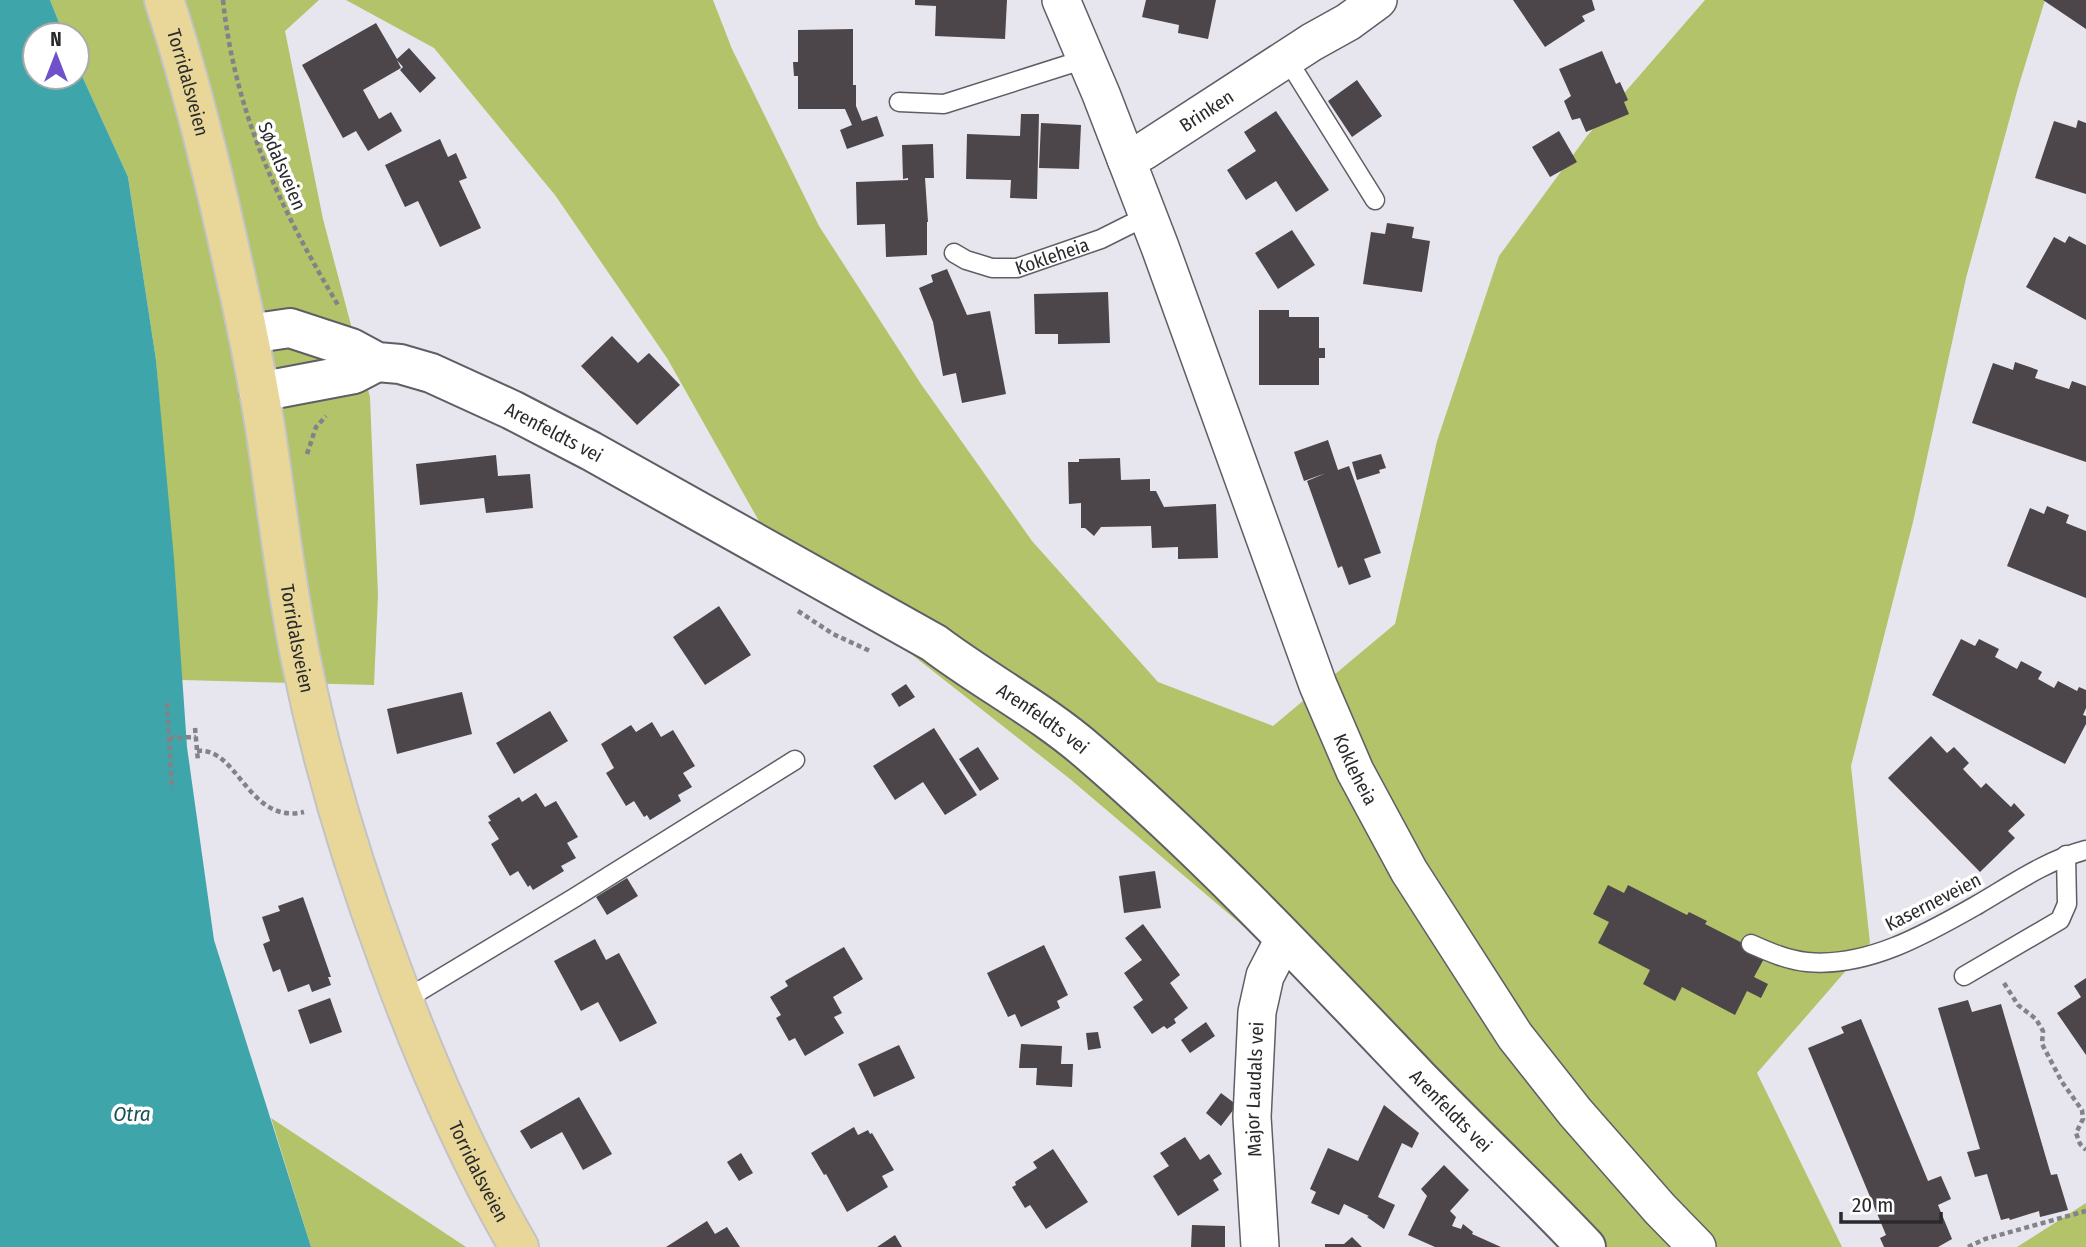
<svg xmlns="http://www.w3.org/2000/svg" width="2086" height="1247" font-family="'Fira Sans Condensed',sans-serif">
<rect width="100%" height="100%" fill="#e7e6ef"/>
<path fill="#b2c369" d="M50,0H319L285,31L323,219L370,397L378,595L374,685L182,680L156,360L128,177L77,65V35H64Z
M346,0H713L732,49L819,226L921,384L1032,541L1158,682L1273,726L1395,624L1437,441L1499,256L1587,136L1705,0H2045L2018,88L1966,278L1913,522L1851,766L1870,943L1757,1073L1842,1247H1581L1362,1027L1070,779L915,657L764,530L667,358L555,195L434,48Z
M271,1118L466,1247H311Z
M2086,1203V1247H2017Z"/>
<path fill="#3ea5ab" d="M0,0H50L64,35H35V77H77V65L128,177L156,360L174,559L187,747L214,940L311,1247H0Z"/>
<path fill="#4c4549" d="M915,0H1007L1005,39L935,36L936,6L915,5Z
M1146,0H1216L1208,39L1178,33L1179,25L1142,17Z
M1513,0H1592L1595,10L1582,16L1585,21L1545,47Z
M2043,0H2086V29Z
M376,23L397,59L409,48L436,78L420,93L400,70L403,67L397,60L401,68L363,90L379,119L391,112L402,131L368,151L356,131L343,138L302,65Z
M853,29V85H856V106L862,121L877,116L884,136L847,149L840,130L852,125L845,109H798V76H794L793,62H798V30Z
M1602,51L1616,84L1620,82L1628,100L1624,102L1629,114L1586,132L1580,118L1572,120L1564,101L1571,96L1559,69Z
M1357,80L1382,116L1352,137L1328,101Z
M1276,111L1329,190L1296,212L1276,181L1246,200L1227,170L1256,151L1244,132Z
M1021,114H1039L1037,199L1010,198L1011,180L966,179L967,134L1020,136Z
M2078,120L2086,123V194L2035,178L2054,121L2076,128Z
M1041,123L1081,125L1079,169L1039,168Z
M1559,131L1577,162L1550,177L1532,147Z
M440,139L448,157L456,153L467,178L459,181L481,228L440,247L418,201L405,207L385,165Z
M933,144L934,178H925L928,222H927V255L886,257L885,224L857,225L856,182L908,180V178L903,179L902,145Z
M1387,223L1414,227L1412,238L1430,241L1422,292L1363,284L1371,232L1385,234Z
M1292,230L1315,265L1278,289L1255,253Z
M2069,236L2086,245V320L2026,287L2054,237L2065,243Z
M947,269L967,315L990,311L1006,394L962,403L956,373L943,376L933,322L919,288L933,282L931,275Z
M1108,292L1110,343L1058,344V334H1035L1034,294Z
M1259,310H1289V317H1319V348H1325V358H1319V385H1259Z
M612,336L638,363L649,353L680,385L637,425L581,366Z
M2015,362L2038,370L2035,378L2069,389L2072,381L2086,386V462L1972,423L1993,363L2013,370Z
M1328,440L1338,470L1349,466L1381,553L1364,559L1371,577L1349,585L1342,566L1338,568L1307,481L1326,473L1304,481L1294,452Z
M1381,454L1386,468L1379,470L1380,473L1357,480L1352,462Z
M496,455L498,476L530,474L533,508L486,513L484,498L420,505L416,464Z
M1120,458L1121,480L1150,479V491H1156L1164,507L1216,504L1218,558L1178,559V547L1152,548L1151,526L1101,527L1094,536L1085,528H1081V503L1069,504L1068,462H1079V459Z
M2047,506L2069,515L2066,523L2086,531V598L2007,566L2030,508L2044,514Z
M719,606L751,655L705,685L673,637Z
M1961,639L1975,646L1979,639L1999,649L1995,657L2017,669L2021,661L2042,672L2038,679L2054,688L2058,681L2077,691L2079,687L2086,690V708L2083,715L2086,716V724L2065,764L1932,695Z
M906,684L915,697L899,707L891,694Z
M462,692L472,734L397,754L387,709Z
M550,711L568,741L514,774L496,743Z
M652,722L661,737L673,730L695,766L683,773L692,787L678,795L681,801L650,820L647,815L644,817L634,801L626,806L606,773L614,768L601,744L631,725L636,732Z
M934,728L977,795L945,815L923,782L895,800L873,766Z
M1931,736L1947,753L1954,747L1969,763L1963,769L1981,788L1986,783L2011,807L2014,803L2025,815L2008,831L2015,838L1980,872L1888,778Z
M978,747L999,779L980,791L959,759Z
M536,793L545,807L556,801L578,837L567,843L576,858L561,866L564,871L533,890L530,885L528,887L518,871L510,876L491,844L499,839L488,822L491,821L488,816L519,797L522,802Z
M1155,871L1161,908L1124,913L1119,876Z
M627,878L638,896L607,915L596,897Z
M1608,885L1624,893L1628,885L1687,915L1689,912L1707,921L1705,924L1766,955L1754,977L1768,984L1761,998L1747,991L1735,1015L1682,987L1675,1001L1643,984L1650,970L1598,943L1609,922L1593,914Z
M303,897L331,977H328L331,985L312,992L309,984L288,992L280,969L273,972L263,944L270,941L262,917L280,911L278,906Z
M1143,924L1180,975L1170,983L1188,1008L1174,1019L1176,1023L1167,1029L1164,1026L1152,1034L1133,1007L1143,1000L1124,973L1142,960L1125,938Z
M595,939L606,960L619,953L657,1023L620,1042L598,1002L581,1011L554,961Z
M1044,945L1068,995L1057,1001L1060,1008L1021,1027L1015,1014L1008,1017L987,973Z
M844,947L863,979L833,997L842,1013L834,1017L844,1033L805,1056L795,1038L789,1041L776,1018L781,1015L770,997L788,986L785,981Z
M2086,978V1055L2057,1013L2081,997L2074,986Z
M330,998L342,1032L310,1044L298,1010Z
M1968,1000L1972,1012L2001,1004L2051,1175L2057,1174L2068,1210L2040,1217L2039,1211L2010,1220L2009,1218L2001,1220L1987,1174L1975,1177L1967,1152L1980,1149L1938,1008Z
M1861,1019L1928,1181L1941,1176L1951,1199L1938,1205L1952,1239L1938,1247H1884L1880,1238L1886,1235L1808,1048L1844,1033L1841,1027Z
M1206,1022L1215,1036L1190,1053L1181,1040Z
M1098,1032L1101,1048L1088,1050L1086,1033Z
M1021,1044L1062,1046L1061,1064H1073L1072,1087L1036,1085L1037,1068H1019Z
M899,1045L915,1078L874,1097L858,1064Z
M1221,1093L1237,1105L1221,1126L1206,1113Z
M579,1097L612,1154L583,1170L562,1132L531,1149L520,1131Z
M1384,1105L1419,1133L1412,1148L1402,1143L1378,1197L1395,1205L1384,1229L1367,1217L1369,1216L1344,1204L1339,1215L1311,1203L1316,1192L1310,1189L1328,1148L1358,1161Z
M854,1127L858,1135L868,1130L870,1134L872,1133L894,1170L882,1176L888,1187L847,1212L826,1174L824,1175L811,1153Z
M1185,1137L1200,1160L1209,1154L1222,1174L1213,1180L1219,1190L1178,1216L1153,1176L1169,1166L1160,1153Z
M1053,1149L1088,1202L1046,1229L1030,1205L1025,1208L1012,1187L1016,1185L1015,1182L1037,1168L1033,1162Z
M741,1153L753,1173L739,1181L727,1162Z
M1444,1165L1469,1190L1450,1211L1456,1217L1452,1226L1461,1229L1463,1224L1473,1232L1472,1234L1501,1247H1435L1408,1235L1427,1196L1421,1189Z
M707,1221L715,1234L727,1227L740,1247H666Z
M1192,1225L1225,1226V1247H1191Z
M895,1235L902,1247H877Z
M1352,1237L1362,1247H1325V1244H1344Z"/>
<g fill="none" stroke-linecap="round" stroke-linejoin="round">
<g stroke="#5f5e65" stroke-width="21">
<g id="lane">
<path d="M1287,59L1375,200"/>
<path d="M899,102L944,104L1076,62L1084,57"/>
<path id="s1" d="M954,253L966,260L992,268H1017L1101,239L1147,216"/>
<path d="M1751,944C1769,952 1787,960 1807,962C1867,968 1926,934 1977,905C2013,884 2045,861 2086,850"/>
<path d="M1964,976L2060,920L2067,904L2066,855"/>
<path d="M403,1001L574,898L795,760"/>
</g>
</g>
<g stroke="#5f5e65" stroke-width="40">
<g id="street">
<path id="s2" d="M1061,0L1101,94L1160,247L1318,685L1355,771L1409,871L1515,1036L1575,1112L1660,1209L1697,1247"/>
<path id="s3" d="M1126,159L1144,151L1312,42L1348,22L1378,0"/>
<path id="s4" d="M1260,1247L1252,1117L1257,1012L1265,976L1284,939"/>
</g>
</g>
<g stroke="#5f5e65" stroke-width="42">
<g id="secondary">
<path id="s5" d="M249,334L290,328L351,348L377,362L400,364L431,373L512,410L591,451L934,643C984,681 1042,711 1090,753C1206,853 1312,966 1418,1077C1473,1134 1531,1189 1586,1247"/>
<path d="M259,392L354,374L377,362"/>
</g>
</g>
<g stroke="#c3c3c4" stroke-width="42">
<g id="primary">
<path id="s6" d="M164,0C186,66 203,134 219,202C236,277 253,351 265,427C277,505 285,583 301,660C322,763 352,863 389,962C425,1060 466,1156 519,1247"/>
</g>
</g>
<path stroke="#828288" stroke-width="4.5" stroke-dasharray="5 3.5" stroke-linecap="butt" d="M223,0C235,114 280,208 338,305
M307,454L316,427L326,416
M798,611L833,634L870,651
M167,703L172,789
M195,728L198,761
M169,738L196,737
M197,751C238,746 248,825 304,812
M2004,983L2018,1005L2036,1019L2043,1031L2042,1044L2062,1082L2082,1110L2083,1119L2076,1133L2080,1144L2086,1150
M1968,1247L1985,1239L2086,1211"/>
<use href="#lane" stroke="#fff" stroke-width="18"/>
<use href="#street" stroke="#fff" stroke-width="37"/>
<use href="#secondary" stroke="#fff" stroke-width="38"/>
<use href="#primary" stroke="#e9d79a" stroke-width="38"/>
</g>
<g text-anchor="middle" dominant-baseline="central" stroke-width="7" stroke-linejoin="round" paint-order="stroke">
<g font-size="19" fill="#2a2a2d" stroke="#fff">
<text stroke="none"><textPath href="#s6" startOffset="86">Torridalsveien</textPath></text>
<text stroke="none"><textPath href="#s3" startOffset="94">Brinken</textPath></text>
<text transform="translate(282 166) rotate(67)">Sødalsveien</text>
<text stroke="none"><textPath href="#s1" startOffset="103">Kokleheia</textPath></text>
<text stroke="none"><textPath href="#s5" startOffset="327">Arenfeldts vei</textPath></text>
<text stroke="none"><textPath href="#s6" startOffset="653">Torridalsveien</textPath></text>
<text stroke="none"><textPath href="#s5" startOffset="894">Arenfeldts vei</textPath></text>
<text stroke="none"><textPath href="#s2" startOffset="824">Kokleheia</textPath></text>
<text transform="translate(1933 902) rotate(-27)">Kaserneveien</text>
<text stroke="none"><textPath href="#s4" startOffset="158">Major Laudals vei</textPath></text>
<text stroke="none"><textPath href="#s5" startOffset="1461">Arenfeldts vei</textPath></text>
<text stroke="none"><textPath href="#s6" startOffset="1218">Torridalsveien</textPath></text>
</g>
<g font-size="21" font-style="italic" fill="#175255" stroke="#fff">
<text x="132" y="1114">Otra</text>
</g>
</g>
<g transform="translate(56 56)"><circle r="33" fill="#ffffff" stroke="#aaaaab" stroke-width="2"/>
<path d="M0-5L12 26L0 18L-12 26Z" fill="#7051cb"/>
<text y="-10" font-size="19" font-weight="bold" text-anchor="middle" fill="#2a2a2d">N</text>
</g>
<path d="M1841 1212v10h100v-10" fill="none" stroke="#2a2a2d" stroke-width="3.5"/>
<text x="1852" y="1212" font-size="21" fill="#2a2a2d" stroke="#ffffff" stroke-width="5" paint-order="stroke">20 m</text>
</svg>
